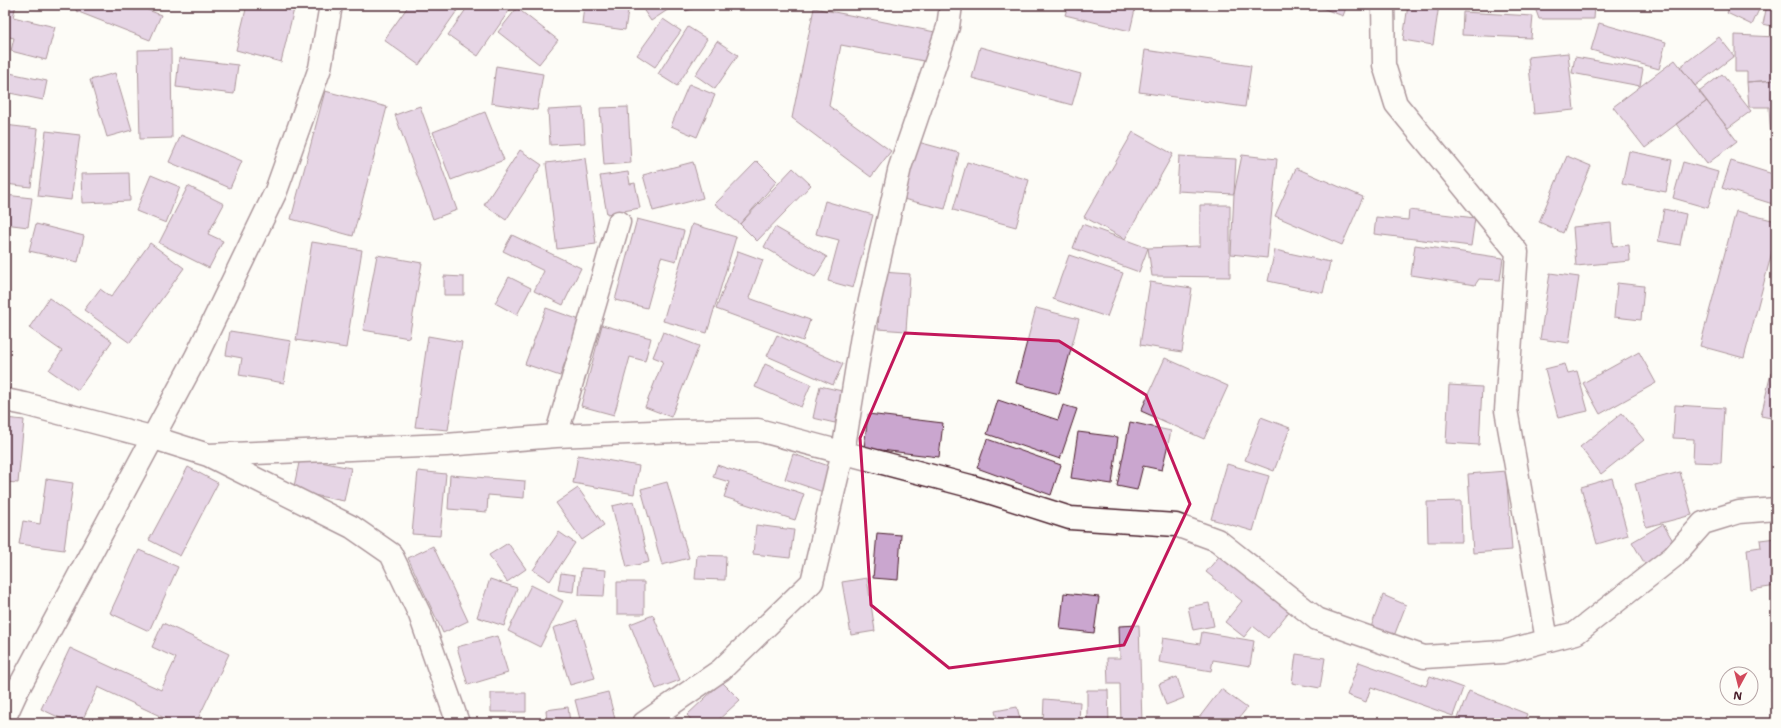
<svg xmlns="http://www.w3.org/2000/svg" width="1781" height="728" font-family="'Shantell Sans',sans-serif">
<rect width="100%" height="100%" fill="#fdfcf7"/>
<filter id="ink" filterUnits="userSpaceOnUse"><feTurbulence type="fractalNoise" baseFrequency=".025" numOctaves="2"/><feDisplacementMap in="SourceGraphic" scale="8" xChannelSelector="R" yChannelSelector="G"/><feConvolveMatrix kernelMatrix="1 2 1 2 8 2 1 2 1" color-interpolation-filters="sRGB"/></filter>
<g filter="url(#ink)">
<path fill="#caa6cf" stroke="#4a1f2b" d="M5,5H16L13,17L55,27L46,60L11,51L14,38L5,36Z
M78,5H135L161,15L150,40L76,11Z
M247,5H295L281,62L236,50Z
M409,5H461L419,65L384,40Z
M469,5H513L478,56L448,35Z
M584,5H629L625,30L582,24Z
M640,5H675L651,21Z
M684,5H704L686,11Z
M1068,5H1136L1130,31L1065,15Z
M1314,5H1347L1343,16Z
M1408,5H1439L1433,45L1403,40Z
M1534,5H1595L1594,19H1539Z
M1731,5H1761L1752,25L1727,13Z
M1767,5H1776V27L1763,24Z
M517,8L558,40L539,64L498,32Z
M814,8L935,32L929,62L841,45L829,106L891,151L871,177L792,118Z
M1463,12L1533,16L1531,38L1462,35Z
M663,19L681,31L655,67L637,55Z
M1599,23L1666,42L1659,69L1591,50Z
M688,27L707,39L677,86L658,74Z
M1735,35L1776,37V80L1747,82V72H1735Z
M1719,37L1734,56L1695,86L1680,67Z
M717,41L738,55L715,89L695,75Z
M980,47L1081,74L1072,105L972,78Z
M171,49L172,138L140,139L138,50Z
M1145,50L1251,66L1245,107L1139,92Z
M1568,53L1574,110L1534,114L1528,57Z
M1575,57L1643,69L1640,86L1572,73Z
M179,58L238,65L234,94L176,87Z
M1675,60L1707,101L1645,148L1613,107Z
M496,66L543,74L537,110L491,103Z
M5,72L47,81L43,100L5,92Z
M115,73L132,130L107,137L90,80Z
M1722,74L1751,111L1728,128L1699,92Z
M1776,80V140H1771L1769,107H1749L1747,82Z
M689,84L715,95L697,137L671,126Z
M325,91L387,107L353,236L291,219Z
M1707,101L1737,141L1707,164L1676,124Z
M420,106L457,210L433,219L395,115Z
M628,107L631,163L604,165L600,108Z
M583,108L585,143L550,145L548,110Z
M485,112L504,160L451,180L433,132Z
M5,125L38,129L31,187L5,184L7,148H5Z
M46,131L80,135L71,200L38,196Z
M1133,132L1173,154L1125,239L1084,217Z
M181,135L242,161L230,188L169,162Z
M918,142L959,153L945,209L903,199Z
M1775,146H1776V170L1771,169Z
M520,150L542,165L506,220L484,205Z
M1629,151L1672,160L1666,192L1622,184Z
M1242,155L1277,159L1267,258L1231,254L1234,194Z
M1179,156L1236,159L1234,194L1177,191Z
M1567,156L1591,166L1563,233L1539,222Z
M585,158L596,244L557,249L546,163Z
M757,161L777,181L740,224L715,204Z
M1731,161L1776,175V205L1722,188Z
M693,162L703,198L653,211L643,175Z
M967,162L1029,180L1016,227L953,210Z
M1683,162L1718,172L1708,208L1673,198Z
M793,168L811,185L757,241L740,224Z
M1296,168L1363,197L1342,245L1275,216Z
M628,172L630,184L635,183L640,208L607,214L600,176Z
M129,173L130,201L82,203L81,174Z
M151,175L180,187L166,223L136,211Z
M188,186L224,204L208,234L223,241L209,268L159,243Z
M5,195L32,198L28,227L5,224Z
M825,201L873,215L853,288L828,281L839,240L816,234Z
M1200,205H1230V277L1152,276L1148,248L1200,246Z
M1664,209L1686,214L1680,245L1658,241Z
M1409,210L1475,218L1471,246L1374,234L1376,217L1408,220Z
M1736,211L1776,221V237L1744,358L1700,346Z
M637,219L684,231L676,261L661,257L647,308L615,300Z
M1611,223L1613,247L1629,245L1630,261L1576,266L1573,227Z
M36,224L84,236L78,262L29,251Z
M692,224L736,237L707,333L663,321Z
M1082,224L1148,248L1139,272L1073,248Z
M775,227L827,257L815,277L764,247Z
M512,235L581,268L563,305L534,291L544,271L503,251Z
M312,242L362,250L346,348L296,340Z
M150,243L184,268L130,343L84,310L100,289L111,297Z
M1415,245L1503,258L1500,280L1479,279L1475,285L1411,275Z
M1275,250L1330,262L1323,293L1268,281Z
M738,251L763,260L749,298L810,320L803,341L716,309Z
M377,255L422,263L409,338L363,330Z
M1069,255L1123,273L1107,317L1053,299Z
M882,272L910,274L906,331L878,329Z
M1550,273L1579,277L1569,343L1540,339Z
M444,276L464,277V295H444Z
M509,277L531,288L517,315L495,303Z
M1150,282L1192,288L1182,352L1140,345Z
M1617,283L1644,286L1641,320L1614,317Z
M49,298L112,341L78,390L49,370L62,351L29,328Z
M546,308L580,320L560,376L525,364Z
M1036,308L1079,319L1059,394L1016,383Z
M602,325L651,338L645,361L630,357L614,415L581,406Z
M230,331L291,341L284,383L239,375L242,358L226,355Z
M663,332L699,346L671,417L645,407L663,361L653,357Z
M777,335L843,364L833,385L767,356Z
M428,336L462,342L448,430L415,427Z
M1639,352L1656,383L1600,414L1583,383Z
M1165,358L1228,386L1204,439L1141,411Z
M765,364L811,384L801,407L755,387Z
M1565,364L1568,373L1577,371L1588,411L1558,418L1545,369Z
M1771,373L1776,374V419L1761,416Z
M1449,385L1482,387L1479,445L1446,443Z
M820,386L842,391L835,423L813,418Z
M998,400L1058,420L1063,405L1077,409L1060,459L987,434Z
M1675,405L1724,408L1721,463L1693,462L1694,439L1673,438Z
M1622,413L1644,440L1601,474L1580,447Z
M868,414L943,423L939,457L864,448Z
M1261,417L1290,428L1274,471L1245,460Z
M5,418L24,420L18,483L5,482Z
M1130,422L1171,431L1162,470L1143,466L1137,490L1117,486Z
M1078,432L1118,437L1112,484L1071,478Z
M987,439L1061,465L1051,495L977,468Z
M793,454L838,469L829,494L785,479Z
M578,455L639,466L634,494L573,483Z
M300,458L351,468L344,501L293,491Z
M1227,464L1269,476L1253,531L1211,519Z
M717,465L804,494L795,520L724,497L729,482L713,477Z
M188,467L218,483L180,556L149,540Z
M418,471L446,474L440,536L412,534Z
M1506,471L1512,550L1473,553L1468,474Z
M1680,472L1692,515L1646,527L1635,484Z
M450,475L525,481L524,498L488,495L487,512L448,509Z
M1612,478L1628,535L1597,544L1581,487Z
M46,479L73,483L64,550L19,544L23,521L40,524Z
M667,482L689,558L662,565L641,489Z
M578,488L604,525L582,540L556,503Z
M634,501L649,562L627,567L612,506Z
M1461,501L1462,542H1428L1427,502Z
M1663,524L1676,546L1645,564L1632,542Z
M756,525L794,530L790,558L753,554Z
M559,532L575,543L550,581L533,570Z
M877,533L901,535L898,580L873,578Z
M1776,538V586L1751,590L1747,549L1761,547L1760,540Z
M508,543L526,569L507,582L489,555Z
M433,546L468,621L443,633L408,558Z
M139,550L178,567L149,631L110,613Z
M1222,553L1291,609L1268,638L1253,626L1244,637L1225,622L1242,601L1206,572Z
M697,555L726,556L725,580L695,579Z
M581,568L606,570L604,596L579,595Z
M561,573L575,575L573,592L558,590Z
M867,578L875,631L851,635L842,582Z
M490,579L517,588L504,626L477,617Z
M617,582H644V614H617Z
M531,585L563,601L540,647L508,631Z
M1064,593L1099,597L1094,633L1060,629Z
M1383,595L1406,605L1394,636L1371,627Z
M1209,603L1214,626L1193,630L1188,607Z
M653,615L680,680L656,689L630,624Z
M577,620L595,678L570,685L553,628Z
M163,623L229,654L196,723H175L98,687L81,723H71L41,709L70,648L161,690L176,658L152,647Z
M1139,625L1142,723H1121L1120,684H1108L1107,658H1120L1119,626Z
M1202,632L1254,641L1250,666L1213,660L1211,671L1159,662L1163,638L1200,644Z
M497,636L508,673L468,685L457,647Z
M1296,654L1325,658L1320,688L1292,683Z
M1359,662L1426,686L1430,676L1463,688L1453,716L1371,687L1366,702L1347,695Z
M1177,677L1184,698L1166,705L1159,684Z
M722,682L740,700L715,723H694L687,715Z
M1776,688V713L1771,689Z
M1221,689L1247,708L1235,723H1195Z
M1087,690H1108L1109,723H1087Z
M1469,691L1527,714L1523,723H1456Z
M608,692L616,723H581L575,700Z
M491,693H526V712H491Z
M1044,699L1080,702L1079,723H1043Z
M568,707L570,723H547L546,710Z
M1017,707L1021,723H998L995,711Z"/>
<g fill="none" stroke-linecap="round" stroke-linejoin="round">
<g stroke="#4a1f2b" stroke-width="25">
<path id="street" d="M1383,5L1384,65L1396,104L1517,252L1506,410L1547,640
M5,400L25,404L151,437L208,455L352,527L391,554L420,615L458,723
M556,436L619,222
M208,455L446,445L556,436L676,431L758,430L970,486L1070,518L1176,525L1217,540L1317,619L1424,657L1503,652L1576,633L1673,557L1703,523L1739,512L1776,509
M644,723L721,670L812,582L843,452L862,336L900,167L948,27L951,5"/>
</g>
<g stroke="#4a1f2b" stroke-width="25">
<path id="secondary" d="M5,717L16,693L196,357L276,191L320,68L331,5"/>
</g>
<use href="#street" stroke="#fdfcf7" stroke-width="22"/>
<use href="#secondary" stroke="#fdfcf7" stroke-width="22"/>
</g>
</g>
<path d="M0 0H1781V728H0ZM905,333L1059,341L1146,395L1190,504L1124,645L949,668L871,605L860,438Z" fill="#fdfcf7" fill-opacity=".55" fill-rule="evenodd"/>
<path fill="none" stroke="#c2185b" stroke-width="3" stroke-linejoin="round" d="M905,333L1059,341L1146,395L1190,504L1124,645L949,668L871,605L860,438Z"/>
<rect width="1781" height="728" fill="none" stroke="#fdfcf7" stroke-width="20"/>
<rect x="10" y="10" width="1761" height="708" fill="none" stroke="#4a1f2b" stroke-width="1.5" filter="url(#ink)"/>
<g transform="translate(1739 686) rotate(187)"><circle r="19" fill="#fdfcf7" stroke="#b5a4a5"/>
<path d="M0-3L7 15L0 10L-7 15Z" fill="#d1495b"/>
<text y="-6" font-size="11" font-weight="bold" text-anchor="middle" fill="#4a1f2b">N</text>
</g>
</svg>
